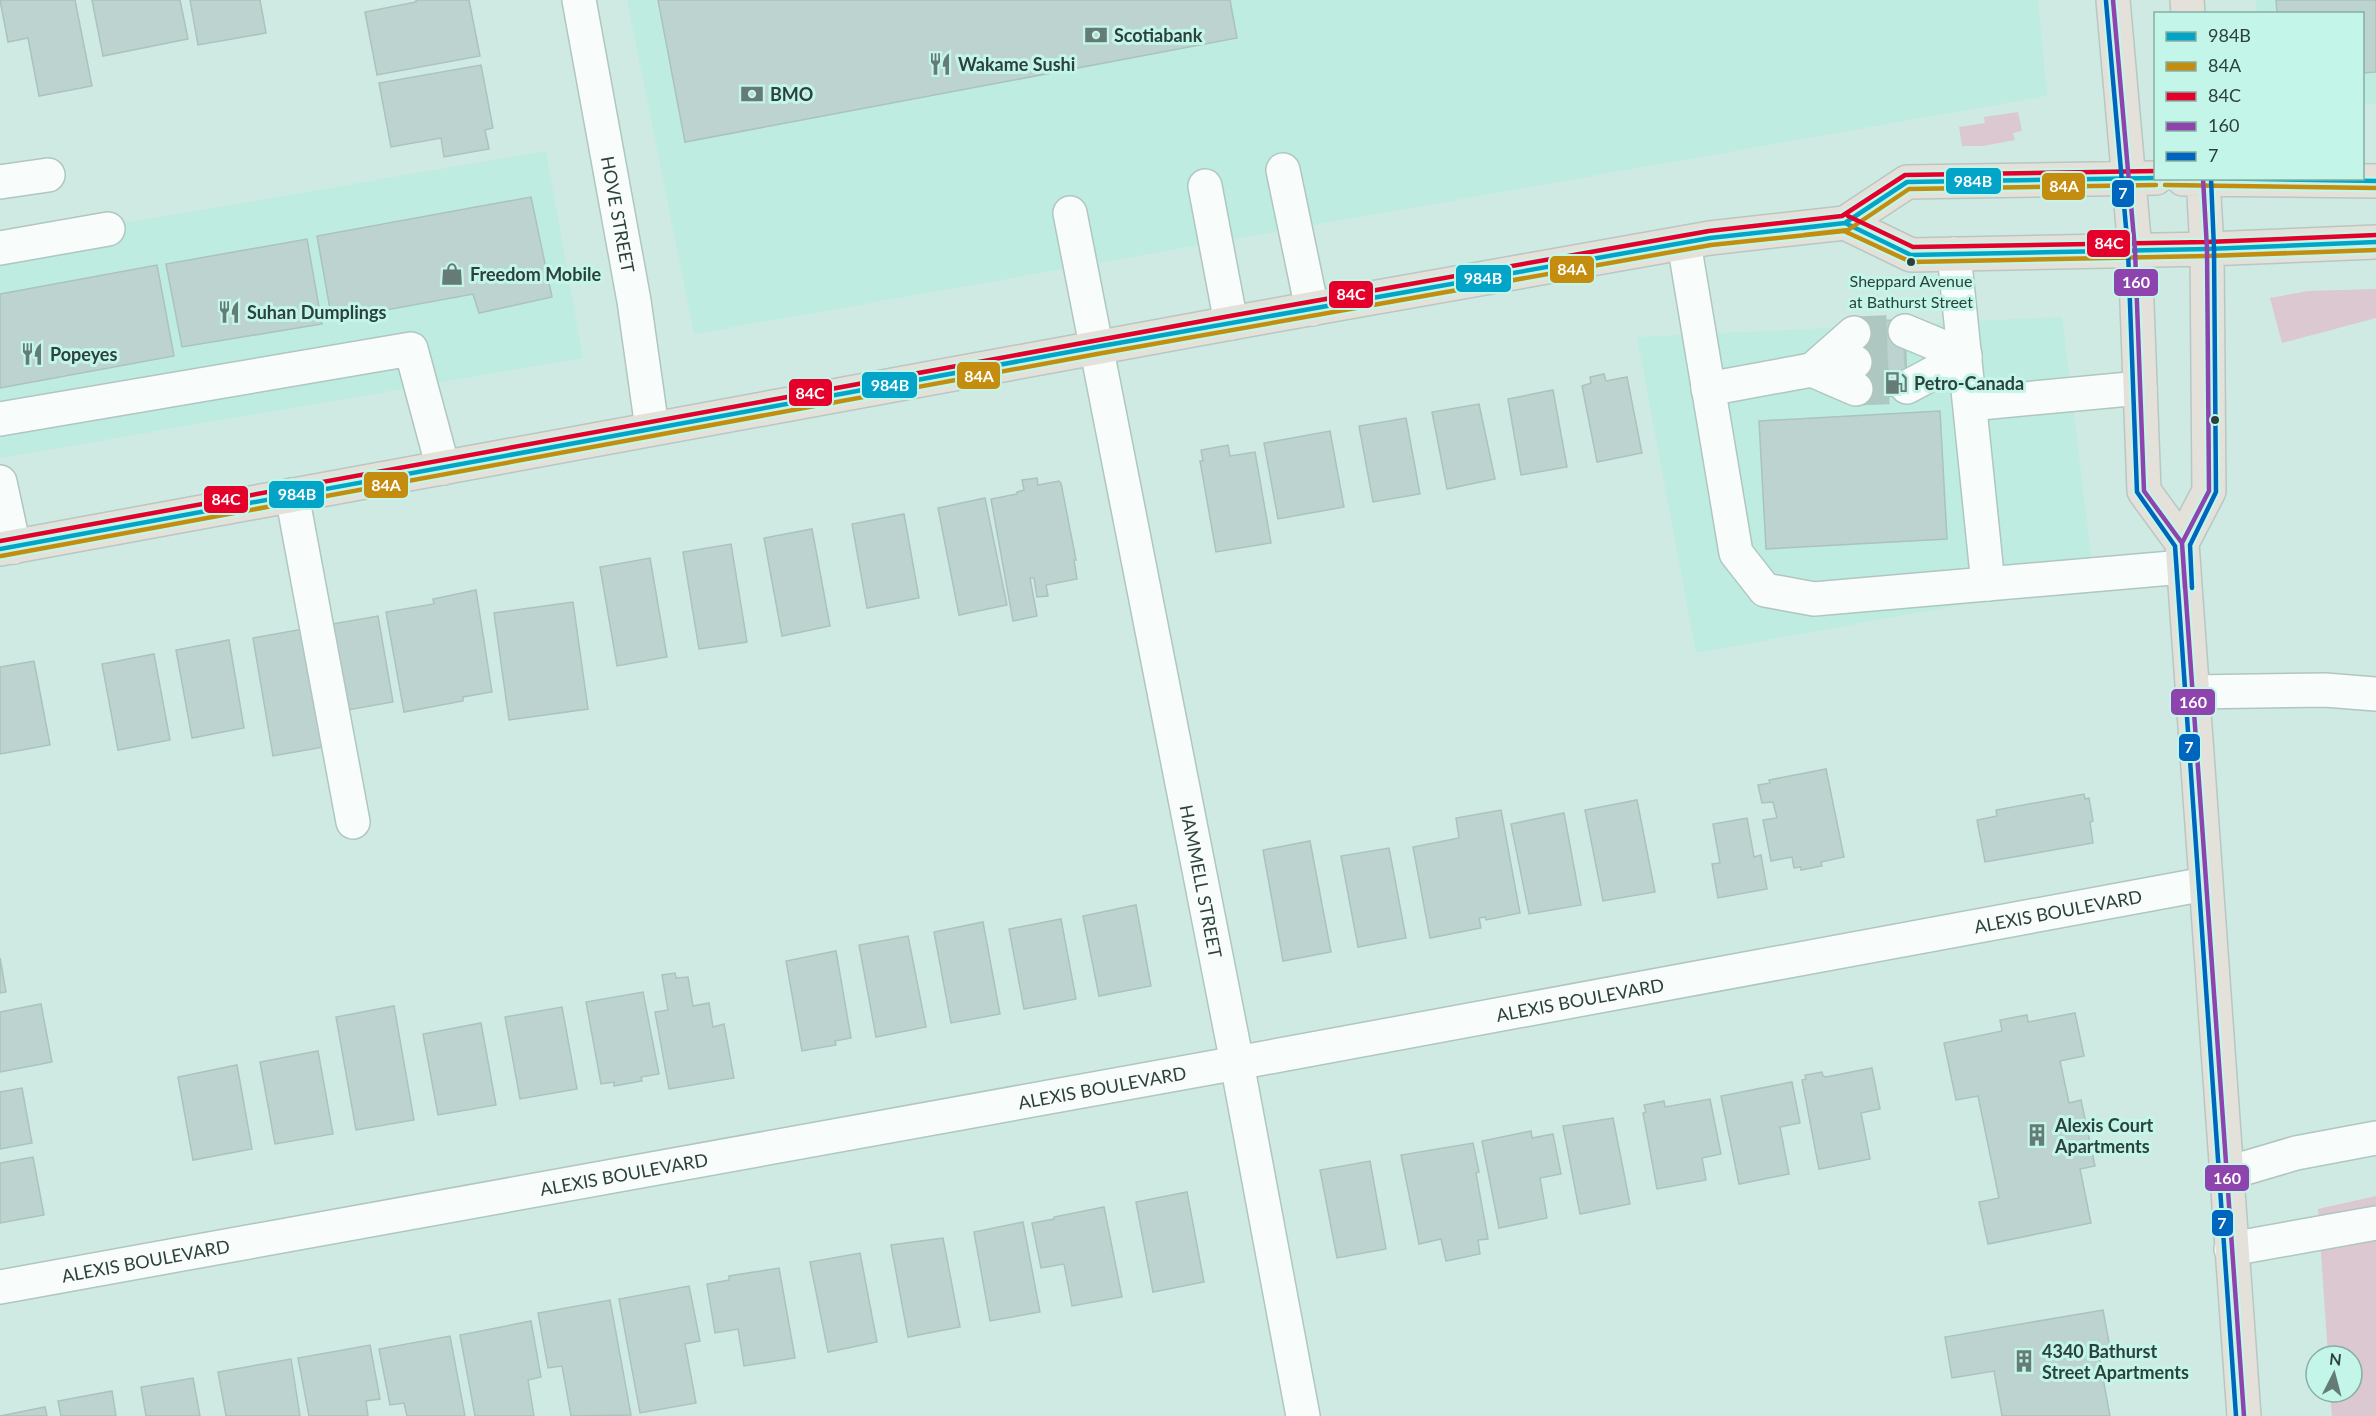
<svg xmlns="http://www.w3.org/2000/svg" width="2376" height="1416" font-family="Lato,sans-serif">
<rect width="100%" height="100%" fill="#cfeae3"/>
<path fill="#beece0" d="M627,0H2038L2047,96L694,334Z
M2256,0H2376V105L2363,103L2362,14L2257,13Z
M546,151L583,358L0,458V244Z
M2062,317L2095,587L2004,597L1696,653L1637,337Z"/>
<path fill="#dbc8d0" d="M2018,112L2022,131L2013,133L2015,140L1983,146H1962L1959,127L1985,123L1984,117Z
M2376,289V318L2282,343L2270,298L2308,291Z
M2376,1196V1416H2332L2330,1392H2352V1356H2328L2318,1209Z"/>
<path fill="#bdd3d0" stroke="#abc2bf" stroke-width="1.5" d="M0,0H75L92,86L39,96L28,38L8,42Z
M92,0H180L188,39L103,56Z
M190,0H260L266,33L198,45Z
M416,0H469L480,56L377,75L365,12L416,2Z
M658,0H1230L1237,38L685,142Z
M2276,0H2376V72L2362,73V14H2277Z
M481,65L493,128L485,130L489,149L444,157L441,138L391,147L379,83Z
M531,197L552,297L479,313L473,294L332,320L317,236Z
M307,239L322,324L182,347L166,264Z
M157,265L174,356L0,388V294Z
M1905,320L1907,396L1857,397L1854,321Z
M1604,374L1606,381L1627,377L1642,453L1597,462L1582,386L1591,383L1590,377Z
M1553,390L1567,467L1521,475L1508,399Z
M1479,404L1495,479L1447,489L1432,412Z
M1940,411L1947,539L1766,549L1759,421Z
M1406,418L1420,494L1373,502L1359,426Z
M1330,431L1344,507L1278,519L1264,443Z
M1228,445L1230,456L1255,452L1271,543L1216,552L1200,461H1203L1201,450Z
M1037,478L1038,485L1059,481L1061,483L1076,560H1074L1077,579L1046,585L1048,596L1037,597L1034,578H1030L1037,616L1013,621L991,499L1017,494V492L1024,490L1022,480Z
M985,498L1007,605L959,615L938,508Z
M904,514L919,598L867,608L852,524Z
M812,529L830,626L782,636L764,538Z
M731,544L747,642L699,649L683,552Z
M650,558L667,657L617,666L600,567Z
M476,590L492,692L463,697V701L404,712L386,612L434,604L433,599Z
M573,602L588,709L509,720L494,613Z
M378,616L393,702L342,711L326,625Z
M303,629L324,747L273,756L253,638Z
M229,640L244,728L192,738L176,650Z
M154,654L170,740L118,750L102,664Z
M34,661L50,745L0,754V667Z
M1826,769L1844,857L1821,862L1822,866L1801,870V867L1794,868L1792,857L1771,861L1763,820L1777,818L1773,802L1762,803L1758,785L1770,783L1769,780Z
M2084,794L2085,799L2089,798L2093,821L2090,822L2093,843L1985,862L1977,820L1997,816L1996,810Z
M1637,800L1655,892L1603,901L1585,810Z
M1501,810L1520,913L1486,920L1485,917L1479,918L1481,928L1430,938L1413,847L1459,838L1456,818Z
M1564,813L1581,905L1529,914L1511,824Z
M1747,818L1754,857L1761,855L1767,889L1718,898L1712,864L1720,863L1713,824Z
M1310,841L1331,952L1283,961L1263,850Z
M1389,848L1406,938L1358,947L1341,856Z
M1136,905L1151,986L1099,996L1083,916Z
M1061,919L1076,999L1024,1009L1009,929Z
M983,922L1000,1014L951,1023L934,932Z
M908,936L926,1027L876,1037L859,945Z
M836,951L851,1038L835,1041L836,1045L802,1051L786,961Z
M0,958L6,992L0,993Z
M675,973L676,978L688,977L693,1006L709,1003L713,1027L724,1024L734,1078L669,1089L655,1012L668,1010L662,975Z
M643,992L659,1074L641,1077L642,1081L614,1086V1082L601,1084L586,1002Z
M41,1004L52,1062L0,1072V1012Z
M394,1006L414,1120L356,1130L336,1017Z
M562,1007L577,1089L520,1099L505,1017Z
M2075,1013L2084,1056L2060,1061L2069,1103L2081,1100L2095,1166L2080,1169L2091,1223L1988,1244L1979,1202L1999,1198L1978,1096L1956,1100L1944,1043L2002,1031L2000,1020L2027,1015L2028,1022Z
M481,1023L496,1105L438,1115L423,1034Z
M318,1051L333,1134L275,1144L260,1062Z
M237,1065L252,1149L193,1160L178,1077Z
M1872,1068L1880,1109L1861,1113L1870,1159L1819,1169L1802,1080L1806,1079L1805,1075L1822,1072L1823,1076L1826,1077Z
M1792,1082L1800,1123L1780,1127L1789,1174L1739,1184L1721,1096Z
M22,1088L32,1143L0,1149V1092Z
M1710,1099L1721,1154L1702,1158L1706,1180L1657,1189L1643,1113L1646,1112L1644,1105L1664,1101L1665,1107Z
M1613,1118L1630,1204L1580,1214L1563,1126Z
M1531,1131L1532,1138L1553,1134L1561,1174L1540,1178L1547,1218L1499,1228L1482,1141Z
M1473,1143L1479,1172L1476,1173L1488,1239L1478,1240L1480,1254L1446,1261L1441,1239L1419,1244L1401,1155Z
M33,1157L44,1215L0,1223V1163Z
M1370,1161L1386,1249L1337,1258L1320,1170Z
M1187,1192L1204,1282L1153,1292L1136,1202Z
M1104,1207L1122,1297L1072,1306L1064,1264L1041,1268L1032,1223L1054,1219V1217Z
M1023,1222L1040,1312L990,1321L974,1232Z
M943,1238L960,1327L908,1337L891,1245Z
M860,1253L877,1342L828,1352L810,1262Z
M779,1268L795,1358L744,1366L738,1329L715,1333L707,1284L729,1280V1276Z
M689,1286L700,1341L685,1344L696,1403L640,1413L619,1299Z
M610,1300L631,1415L571,1416L562,1366L548,1368L538,1313Z
M2103,1310L2110,1348L2098,1351L2110,1416H2002L1994,1371L1952,1378L1945,1337Z
M531,1321L541,1377L528,1380L534,1416H475L460,1335Z
M450,1336L465,1416H407L404,1403L390,1405L379,1349Z
M370,1345L380,1399L366,1401L368,1416H309L298,1358Z
M291,1359L300,1416H226L218,1372Z
M193,1378L200,1416H146L141,1387Z
M112,1391L116,1416H61L58,1401Z
M45,1407L47,1416H0Z"/>
<g fill="none" stroke-linecap="round" stroke-linejoin="round">
<path stroke="#aec8c1" stroke-width="33" stroke-dasharray="33 16" stroke-linecap="butt" d="M1854,333L1905,331
M1855,362L1906,359
M1856,389L1907,387"/>
<g stroke="#b0c6c0" stroke-width="36">
<g id="minor">
<path id="s1" d="M579,0L634,301L652,428"/>
<path d="M1283,170L1312,309"/>
<path d="M0,182L48,175"/>
<path d="M1205,186L1231,323"/>
<path id="s2" d="M1070,213L1237,1063L1303,1416"/>
<path d="M1684,243L1736,553L1765,590L1814,599L2183,567"/>
<path d="M0,248L108,229"/>
<path d="M1954,254L1988,584"/>
<path d="M1905,331L1965,356"/>
<path d="M1854,333L1812,370L1856,389"/>
<path d="M1907,387L1965,356"/>
<path d="M1708,389L1855,362"/>
<path d="M1970,404L2140,388"/>
<path d="M0,419L411,349L443,468"/>
<path d="M0,482L14,547"/>
<path d="M292,495L353,822"/>
<path d="M2192,692L2325,690L2376,694"/>
<path d="M2225,1174L2296,1153L2376,1138"/>
<path d="M2231,1249L2376,1223"/>
<path id="s3" d="M0,1287L1237,1063L2205,884"/>
</g>
</g>
<g stroke="#b8c7c2" stroke-width="36">
<path id="major" d="M2113,0L2135,250L2144,491L2182,543
M2187,0L2188,14
M2203,178L2207,249L2209,491L2182,543C2200,834 2222,1125 2244,1416
M2183,179L2376,181
M1845,223L1911,255L2207,249L2376,242
M0,549L1231,323L1710,238L1845,223L1907,182L2156,178"/>
</g>
<use href="#minor" stroke="#f8fcfb" stroke-width="33"/>
<use href="#major" stroke="#e3e1da" stroke-width="33"/>
<g stroke="#c3f6e8" stroke-width="9">
<path id="bus-1" d="M2200,178L2376,181
M1803,228L1845,223L1907,182L2156,178
M0,549L1096,347L1710,238L1845,223L1911,255L2207,249L2376,242"/>
</g>
<g stroke="#c3f6e8" stroke-width="9">
<path id="bus-2" d="M2165,185L2376,188
M1804,235L1848,230L1909,189L2156,185
M1,556L1097,354L1711,245L1844,231L1911,262L2207,256L2376,250"/>
</g>
<g stroke="#c3f6e8" stroke-width="9">
<path id="bus-3" d="M1848,216L1913,247L2207,242L2376,235
M0,541L1230,316L1709,231L1842,216L1905,175L2156,171"/>
</g>
<g stroke="#c3f6e8" stroke-width="9">
<path id="bus-4" d="M2113,0L2135,250L2144,491L2182,543L2244,1416
M2185,588L2182,543L2209,491L2207,249L2203,178"/>
</g>
<g stroke="#c3f6e8" stroke-width="9">
<path id="bus-5" d="M2106,1L2128,250L2137,492L2175,546L2236,1416
M2192,588L2190,545L2216,492L2214,249L2211,178"/>
</g>
<use href="#bus-1" stroke="#02a4c7" stroke-width="4.5"/>
<use href="#bus-2" stroke="#c48d0f" stroke-width="4.5"/>
<use href="#bus-3" stroke="#e4002b" stroke-width="4.5"/>
<use href="#bus-4" stroke="#8e44ad" stroke-width="4.5"/>
<use href="#bus-5" stroke="#0065bd" stroke-width="4.5"/>
</g>
<defs>
<g id="bank-bare" transform="scale(1.8)"><path d="M-6-4H6V4H-6ZM0-2.3a2.3 2.3 0 1 0 0 4.6a2.3 2.3 0 1 0 0-4.6Z" fill="#657c76" stroke="#c3f6e8" stroke-width="2.5" paint-order="stroke"/></g>
<g id="restaurant-bare" transform="scale(1.8)"><path d="M-5-6h1v4h1v-4h1v4h1v-4h1v5L-1.5 .5V6h-2V.5L-5-1ZM5-6V6H3V1.5H1.5Q1.5-4 5-6Z" fill="#657c76" stroke="#c3f6e8" stroke-width="2.5" paint-order="stroke"/></g>
<g id="shop-bare" transform="scale(1.8)"><path d="M-5-2.5h2.3a2.7 3.5 0 0 1 5.4 0H5L5.5 6h-11ZM-1.5-2.5h3a1.5 2.3 0 0 0-3 0Z" fill="#657c76" stroke="#c3f6e8" stroke-width="2.5" paint-order="stroke"/></g>
<g id="fuel-bare" transform="scale(1.8)"><path d="M-5.5-6h7V0h2V4h1.3V-2.5L3-4.5l.8-.8L6-3V5H2.5V1h-1V6h-7ZM-4.2-4.7v3.2H.2V-4.7Z" fill="#657c76" stroke="#c3f6e8" stroke-width="2.5" paint-order="stroke"/></g>
<g id="building-bare" transform="scale(1.8)"><path d="M-4-6H4V6H1V3H-1V6H-4ZM-2.5-4.3h1.7v1.8h-1.7ZM.8-4.3h1.7v1.8H.8ZM-2.5-1h1.7V.8h-1.7ZM.8-1h1.7V.8H.8Z" fill="#657c76" stroke="#c3f6e8" stroke-width="2.5" paint-order="stroke"/></g>
</defs>
<g fill-rule="evenodd">
<use href="#bank-bare" x="1096" y="35"/>
<use href="#restaurant-bare" x="940" y="64"/>
<use href="#bank-bare" x="752" y="94"/>
<use href="#shop-bare" x="452" y="274"/>
<use href="#restaurant-bare" x="229" y="312"/>
<use href="#restaurant-bare" x="32" y="354"/>
<use href="#fuel-bare" x="1896" y="383"/>
<use href="#building-bare" x="2037" y="1135"/>
<use href="#building-bare" x="2024" y="1361"/>
</g>
<g fill="#2c413b" stroke="#c3f6e8" stroke-width="2">
<circle cx="1911" cy="262" r="5"/>
<circle cx="2215" cy="420" r="5"/>
</g>
<g text-anchor="middle" dominant-baseline="central" stroke-width="6" stroke-linejoin="round" paint-order="stroke">
<g font-size="16" fill="#2c413b" stroke="#c3f6e8">
<text x="1911" y="280">Sheppard Avenue<tspan x="1911" dy="21">at Bathurst Street</tspan></text>
</g>
<g font-size="18" font-weight="bold" fill="#2c413b" stroke="#c3f6e8" text-anchor="start">
<text x="1114" y="35">Scotiabank</text>
<text x="958" y="64">Wakame Sushi</text>
<text x="770" y="94">BMO</text>
<text x="470" y="274">Freedom Mobile</text>
<text x="247" y="312">Suhan Dumplings</text>
<text x="50" y="354">Popeyes</text>
<text x="1914" y="383">Petro-Canada</text>
<text x="2055" y="1125">Alexis Court<tspan x="2055" dy="21">Apartments</tspan></text>
<text x="2042" y="1351">4340 Bathurst<tspan x="2042" dy="21">Street Apartments</tspan></text>
</g>
<g font-size="18" fill="#2c413b" stroke="#c3f6e8">
<text stroke="none"><textPath href="#s1" startOffset="218">HOVE STREET</textPath></text>
<text stroke="none"><textPath href="#s2" startOffset="681">HAMMELL STREET</textPath></text>
<text stroke="none"><textPath href="#s3" startOffset="2092">ALEXIS BOULEVARD</textPath></text>
<text stroke="none"><textPath href="#s3" startOffset="1606">ALEXIS BOULEVARD</textPath></text>
<text stroke="none"><textPath href="#s3" startOffset="1120">ALEXIS BOULEVARD</textPath></text>
<text stroke="none"><textPath href="#s3" startOffset="634">ALEXIS BOULEVARD</textPath></text>
<text stroke="none"><textPath href="#s3" startOffset="148">ALEXIS BOULEVARD</textPath></text>
</g>
</g>
<g stroke="#c3f6e8" stroke-width="2">
<rect x="1945" y="167" width="57" height="28" rx="6" fill="#02a4c7"/>
<rect x="2041" y="172" width="45" height="29" rx="6" fill="#c48d0f"/>
<rect x="2111" y="179" width="24" height="29" rx="6" fill="#0065bd"/>
<rect x="2086" y="229" width="45" height="29" rx="6" fill="#e4002b"/>
<rect x="1549" y="255" width="46" height="29" rx="6" fill="#c48d0f"/>
<rect x="1455" y="264" width="57" height="29" rx="6" fill="#02a4c7"/>
<rect x="2113" y="268" width="46" height="29" rx="6" fill="#8e44ad"/>
<rect x="1328" y="280" width="46" height="29" rx="6" fill="#e4002b"/>
<rect x="956" y="361" width="45" height="29" rx="6" fill="#c48d0f"/>
<rect x="861" y="371" width="57" height="28" rx="6" fill="#02a4c7"/>
<rect x="788" y="378" width="45" height="29" rx="6" fill="#e4002b"/>
<rect x="363" y="471" width="46" height="28" rx="6" fill="#c48d0f"/>
<rect x="268" y="480" width="57" height="29" rx="6" fill="#02a4c7"/>
<rect x="203" y="485" width="46" height="29" rx="6" fill="#e4002b"/>
<rect x="2170" y="688" width="46" height="28" rx="6" fill="#8e44ad"/>
<rect x="2178" y="733" width="23" height="29" rx="6" fill="#0065bd"/>
<rect x="2204" y="1164" width="46" height="28" rx="6" fill="#8e44ad"/>
<rect x="2211" y="1209" width="23" height="28" rx="6" fill="#0065bd"/>
</g>
<g font-size="16" text-anchor="middle" font-weight="bold" fill="#fff">
<text x="1973" y="187">984B</text>
<text x="2064" y="192">84A</text>
<text x="2123" y="199">7</text>
<text x="2109" y="249">84C</text>
<text x="1572" y="275">84A</text>
<text x="1483" y="284">984B</text>
<text x="2136" y="288">160</text>
<text x="1351" y="300">84C</text>
<text x="979" y="382">84A</text>
<text x="890" y="391">984B</text>
<text x="810" y="399">84C</text>
<text x="386" y="491">84A</text>
<text x="297" y="500">984B</text>
<text x="226" y="505">84C</text>
<text x="2193" y="708">160</text>
<text x="2189" y="753">7</text>
<text x="2227" y="1184">160</text>
<text x="2222" y="1229">7</text>
</g>
<rect x="2154" y="12" width="210" height="168" fill="#c3f6e8" stroke="#87aea3" stroke-width="1.5"/>
<rect x="2166" y="32" width="30" height="9" fill="#02a4c7" stroke="#87aea3" stroke-width="1.5"/>
<text x="2208" y="42" font-size="18" fill="#2c413b">984B</text>
<rect x="2166" y="62" width="30" height="9" fill="#c48d0f" stroke="#87aea3" stroke-width="1.5"/>
<text x="2208" y="72" font-size="18" fill="#2c413b">84A</text>
<rect x="2166" y="92" width="30" height="9" fill="#e4002b" stroke="#87aea3" stroke-width="1.5"/>
<text x="2208" y="102" font-size="18" fill="#2c413b">84C</text>
<rect x="2166" y="122" width="30" height="9" fill="#8e44ad" stroke="#87aea3" stroke-width="1.5"/>
<text x="2208" y="132" font-size="18" fill="#2c413b">160</text>
<rect x="2166" y="152" width="30" height="9" fill="#0065bd" stroke="#87aea3" stroke-width="1.5"/>
<text x="2208" y="162" font-size="18" fill="#2c413b">7</text>
<g transform="translate(2334 1374) rotate(6)"><circle r="28" fill="#c3f6e8" stroke="#87aea3" stroke-width="1.5"/>
<path d="M0-4.5L10 22L0 15L-10 22Z" fill="#657c76"/>
<text y="-9" font-size="16" font-weight="bold" text-anchor="middle" fill="#2c413b">N</text>
</g>
</svg>
